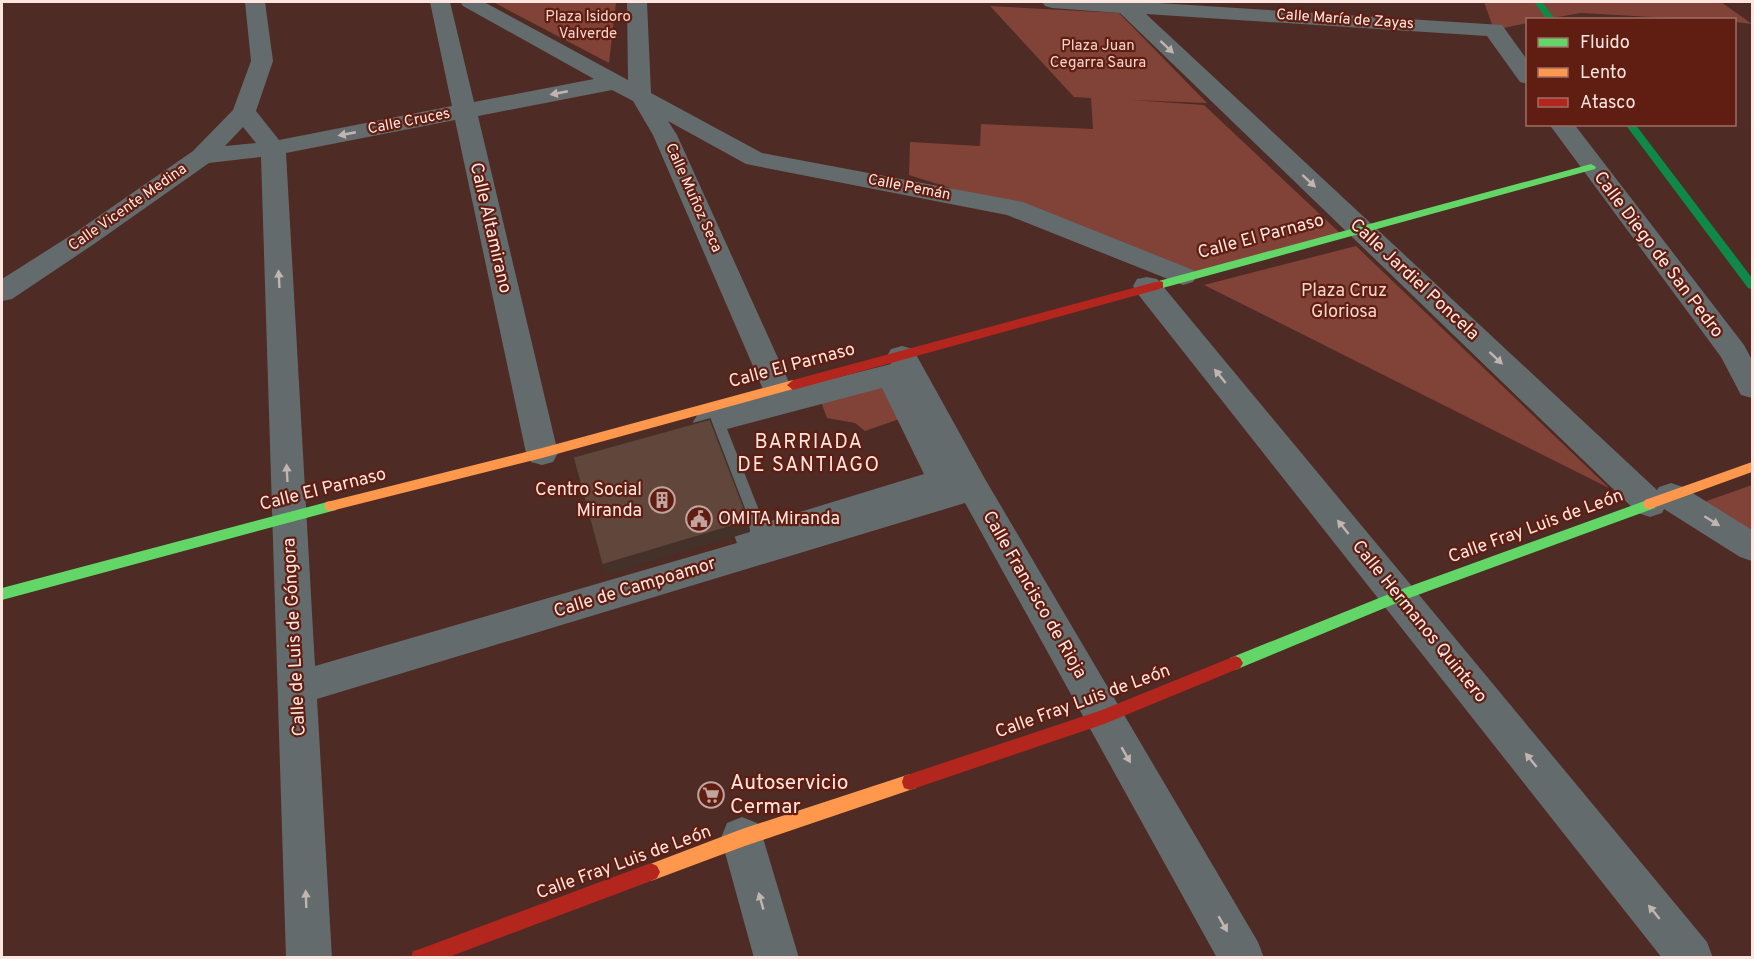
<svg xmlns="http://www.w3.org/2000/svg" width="1754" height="959" font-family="Overpass,sans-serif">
<rect width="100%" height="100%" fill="#4e2b24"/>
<path fill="#814337" d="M493,2H616L609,63Z
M1484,2H1721L1752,24L1735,22L1734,20L1688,19L1581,13L1546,19L1528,20L1527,23L1494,30Z
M990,6L1119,13L1207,103L1131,100L1204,105L1341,234L1183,276L1014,208L909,175L910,142L980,146L981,124L1093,129L1091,98L1074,97Z
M1356,246L1609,488L1204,285Z
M887,383L905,417L865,431L855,423L827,418L820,399Z
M1752,485V535L1701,503Z"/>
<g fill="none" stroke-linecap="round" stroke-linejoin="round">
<path fill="#0e8947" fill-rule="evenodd" d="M1534,2H1542L1556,20H1547Z
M1625,124H1635L1752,278V289L1748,288Z"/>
<path fill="#646b6c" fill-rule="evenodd" d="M245,2H265L273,61L256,111L279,140L452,106L430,2H450L474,102L594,79L463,6L460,2H484L628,80L627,2H647L651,93L762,153L1023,202L1193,270L1197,276L1193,282L1183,285L1007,215L746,164L668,121L677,135L792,389L891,364L887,356L891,349L902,346L913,349L985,479L1258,942L1264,958H1217L965,503L317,699L332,958H286L261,157L209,163L94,244L12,299L2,301V279L76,232L193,151L233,110L251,61ZM612,90L633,101L653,135L766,396L698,414L693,422L737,543L315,666L286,153L455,120L526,453L531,462L542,465L553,462L558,453L478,116ZM243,127L256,143L225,146ZM882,388L924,474L764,523L727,429Z
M1042,2H1143L1502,25L1528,61V84L1520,82L1487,36L1146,14L1657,490L1659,487L1671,483L1683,487L1752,530V561L1740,557L1664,509L1662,513L1650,517L1638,513L1120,13L1052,8L1045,6Z
M1549,124H1574L1744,345L1752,360V398L1741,395L1721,357Z
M1147,277L1157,279L1707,942L1713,958H1662L1137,293L1133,286L1137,279Z
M742,817L757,823L763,838L799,958H754L721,838L727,823Z"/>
<path fill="#63d668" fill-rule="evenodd" d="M1591,164L1596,167L1595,169L1159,289L1153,285L1155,282Z
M1650,499L1655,500L1657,504L1655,508L1404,600L1235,670L1230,668L1227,663L1230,658L1394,592Z
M331,501L336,502L338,506L336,510L2,600V588Z"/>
<path fill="#ff974d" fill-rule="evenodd" d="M793,380L799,385L797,388L542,458L331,511L326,510L324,506L326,502L331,501L542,448Z
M1752,462V472L1650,509L1645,508L1643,504L1645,500Z
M910,774L916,776L918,782L916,788L910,790L742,847L651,881L645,878L642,872L645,866L742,829Z"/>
<path fill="#b3261e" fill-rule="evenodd" d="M1159,281L1163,282V288L793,390L787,385L793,380Z
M1235,656L1240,658L1243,663L1240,668L1104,724L910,790L904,788L902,782L904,776L1102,710Z
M651,863L657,866L660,872L657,878L651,881L446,958H411L413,951L420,949Z"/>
</g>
<path fill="#443129" d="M749,521L750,532L606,575L602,565Z"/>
<path fill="#61463b" stroke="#443129" stroke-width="1.5" d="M710,419L749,521L602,565L573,457Z"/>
<defs><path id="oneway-solid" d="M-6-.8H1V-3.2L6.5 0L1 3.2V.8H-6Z" transform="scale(1.5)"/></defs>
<g fill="#c1b4b1">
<use href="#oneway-solid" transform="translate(1167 47) rotate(43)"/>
<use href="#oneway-solid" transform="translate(559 93) rotate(169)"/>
<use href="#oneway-solid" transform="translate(347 134) rotate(169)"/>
<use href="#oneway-solid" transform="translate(1309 181) rotate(43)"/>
<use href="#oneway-solid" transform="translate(279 279) rotate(-93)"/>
<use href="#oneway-solid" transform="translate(1496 358) rotate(43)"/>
<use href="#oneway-solid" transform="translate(1220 376) rotate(-129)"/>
<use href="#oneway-solid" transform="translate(287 473) rotate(-93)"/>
<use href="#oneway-solid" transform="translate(1712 521) rotate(32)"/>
<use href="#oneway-solid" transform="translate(1343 527) rotate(-129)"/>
<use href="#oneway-solid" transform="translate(1126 755) rotate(60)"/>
<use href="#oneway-solid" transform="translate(1531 760) rotate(-129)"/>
<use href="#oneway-solid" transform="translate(306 899) rotate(-92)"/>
<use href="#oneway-solid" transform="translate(761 901) rotate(-106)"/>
<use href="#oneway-solid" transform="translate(1654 912) rotate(-129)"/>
<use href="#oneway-solid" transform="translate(1223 924) rotate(60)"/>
</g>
<defs>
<g id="building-ring" transform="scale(1.35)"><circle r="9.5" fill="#601e12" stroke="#c1a49e" stroke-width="1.5"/><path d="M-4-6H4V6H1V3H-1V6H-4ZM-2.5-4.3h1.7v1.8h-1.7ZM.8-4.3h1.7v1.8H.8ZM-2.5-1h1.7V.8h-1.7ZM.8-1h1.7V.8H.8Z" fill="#c1a49e"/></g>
<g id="civic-ring" transform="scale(1.35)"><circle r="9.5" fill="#601e12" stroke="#c1a49e" stroke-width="1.5"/><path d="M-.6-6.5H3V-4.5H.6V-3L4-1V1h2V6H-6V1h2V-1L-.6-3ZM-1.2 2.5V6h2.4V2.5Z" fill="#c1a49e"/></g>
<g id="supermarket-ring" transform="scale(1.35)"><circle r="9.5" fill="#601e12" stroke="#c1a49e" stroke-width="1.5"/><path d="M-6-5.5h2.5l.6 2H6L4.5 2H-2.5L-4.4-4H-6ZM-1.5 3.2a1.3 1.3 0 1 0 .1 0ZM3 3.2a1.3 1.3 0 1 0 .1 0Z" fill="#c1a49e"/></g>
</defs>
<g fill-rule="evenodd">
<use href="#building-ring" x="662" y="500"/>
<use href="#civic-ring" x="699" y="519"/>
<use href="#supermarket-ring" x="711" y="795"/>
</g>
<g text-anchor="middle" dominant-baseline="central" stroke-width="4.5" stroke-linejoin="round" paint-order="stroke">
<g font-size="15" fill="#f5d6cf" stroke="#601e12">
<text x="588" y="17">Plaza Isidoro<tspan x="588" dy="17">Valverde</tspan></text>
<text x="1098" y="46">Plaza Juan<tspan x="1098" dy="17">Cegarra Saura</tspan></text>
</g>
<g font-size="15" fill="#ffe5df" stroke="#601e12">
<text transform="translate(1345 20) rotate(4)">Calle María de Zayas</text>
<text transform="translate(409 122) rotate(-11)">Calle Cruces</text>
<text transform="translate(909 188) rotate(11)">Calle Pemán</text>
<text transform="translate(693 198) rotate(66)">Calle Muñoz Seca</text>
<text transform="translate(128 208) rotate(-35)">Calle Vicente Medina</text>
</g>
<g font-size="18" fill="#ffe5df" stroke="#601e12">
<text transform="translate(490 228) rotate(77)">Calle Altamirano</text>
<text transform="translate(1261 237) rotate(-15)">Calle El Parnaso</text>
<text transform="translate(1658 255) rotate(53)">Calle Diego de San Pedro</text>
<text transform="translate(1414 280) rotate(43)">Calle Jardiel Poncela</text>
<text transform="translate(792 366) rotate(-15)">Calle El Parnaso</text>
<text transform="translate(323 490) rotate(-14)">Calle El Parnaso</text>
<text transform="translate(1536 527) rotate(-20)">Calle Fray Luis de León</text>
<text transform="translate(635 588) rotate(-17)">Calle de Campoamor</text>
<text transform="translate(1034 595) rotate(60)">Calle Francisco de Rioja</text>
<text transform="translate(1419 622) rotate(51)">Calle Hermanos Quintero</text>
<text transform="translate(295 637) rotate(-93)">Calle de Luis de Góngora</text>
<text transform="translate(1083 702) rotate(-20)">Calle Fray Luis de León</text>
<text transform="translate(624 863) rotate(-20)">Calle Fray Luis de León</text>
</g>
<g font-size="18" fill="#f5d6cf" stroke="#601e12">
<text x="1344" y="291">Plaza Cruz<tspan x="1344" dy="21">Gloriosa</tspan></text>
</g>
<g font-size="18" fill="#ffe5df" stroke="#601e12" text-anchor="end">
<text x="642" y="490">Centro Social<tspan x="642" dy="21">Miranda</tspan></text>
<text x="718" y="519" text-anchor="start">OMITA Miranda</text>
</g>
<g font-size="20" letter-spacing="1.5" fill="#ffe5df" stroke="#601e12">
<text x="809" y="443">BARRIADA<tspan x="809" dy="23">DE SANTIAGO</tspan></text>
</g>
<g font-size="21" fill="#ffe5df" stroke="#601e12" text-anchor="start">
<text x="730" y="783">Autoservicio<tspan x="730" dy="24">Cermar</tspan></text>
</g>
</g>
<rect width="1754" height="959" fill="none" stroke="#ffe5df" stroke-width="6"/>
<rect x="1526" y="18" width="210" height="108" fill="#601e12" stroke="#a06e64" stroke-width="1.5"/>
<rect x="1538" y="38" width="30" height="9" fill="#63d668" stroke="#a06e64" stroke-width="1.5"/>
<text x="1580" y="48" font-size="18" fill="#ffe5df">Fluido</text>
<rect x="1538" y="68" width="30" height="9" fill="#ff974d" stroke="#a06e64" stroke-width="1.5"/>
<text x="1580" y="78" font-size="18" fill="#ffe5df">Lento</text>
<rect x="1538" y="98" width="30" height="9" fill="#b3261e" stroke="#a06e64" stroke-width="1.5"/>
<text x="1580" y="108" font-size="18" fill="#ffe5df">Atasco</text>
</svg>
